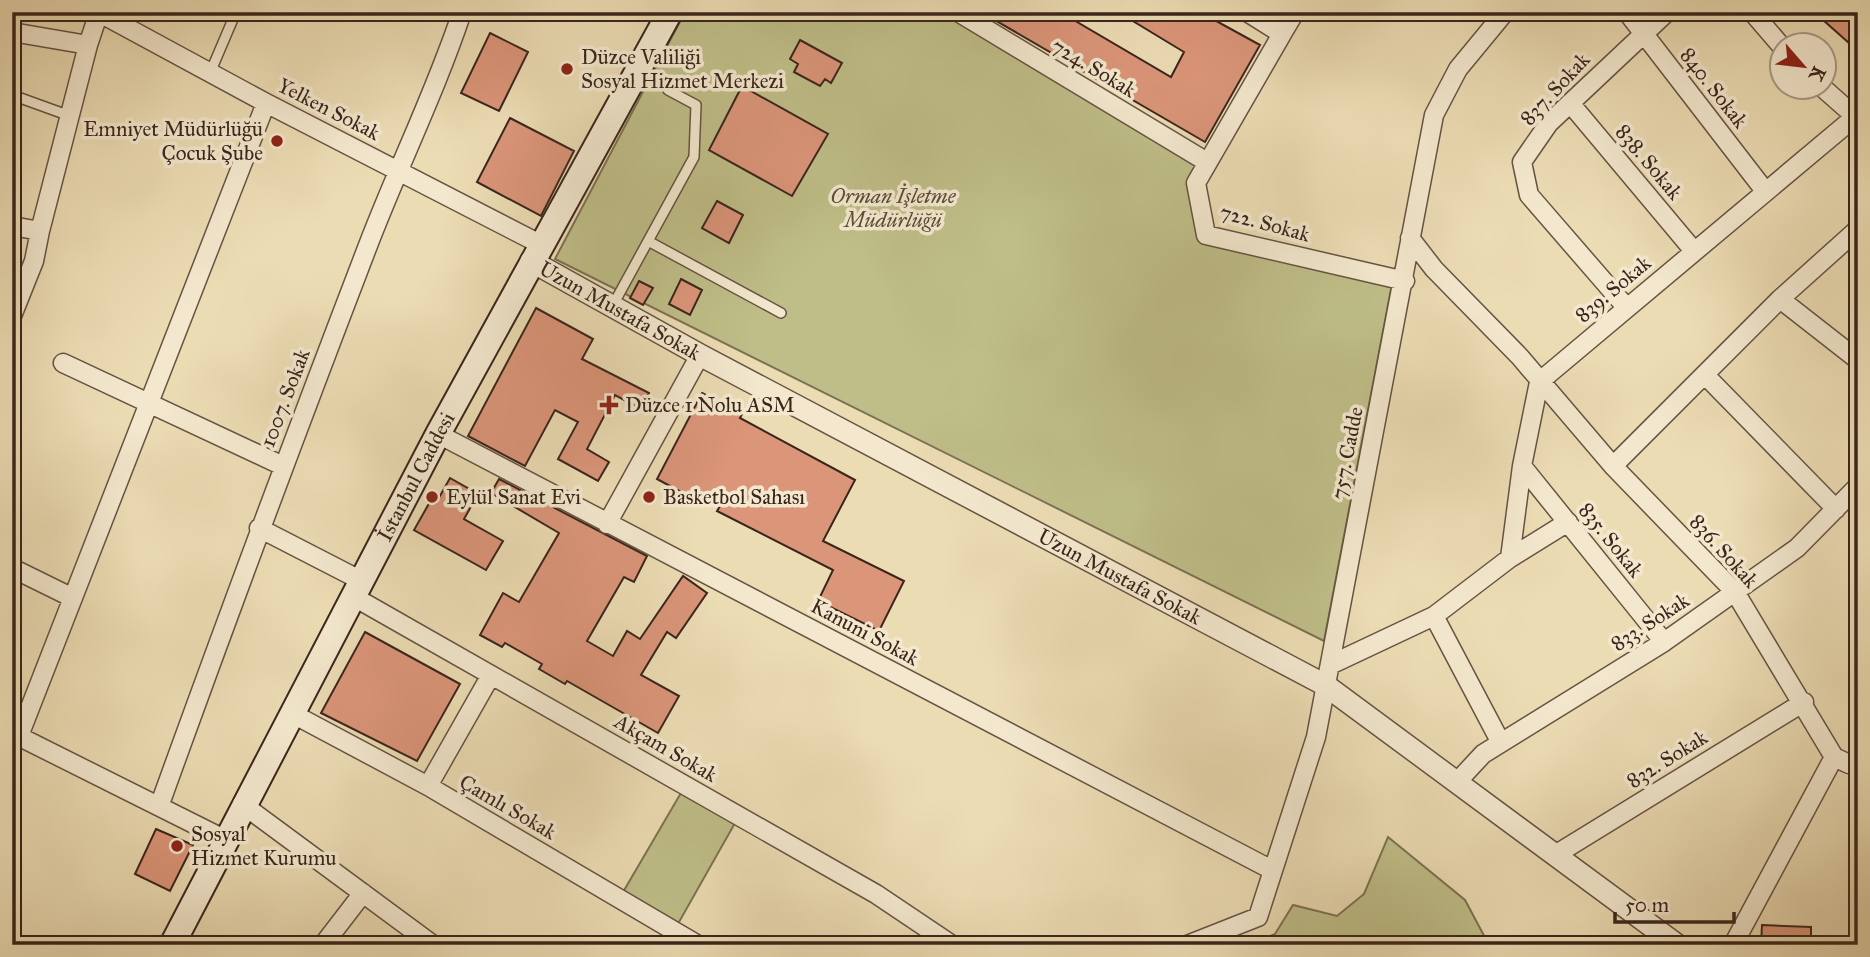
<svg xmlns="http://www.w3.org/2000/svg" width="1870" height="957" font-family="'IM FELL Great Primer',serif">
<rect width="100%" height="100%" fill="#ecdcb4"/>
<filter id="stains"><feTurbulence type="fractalNoise" baseFrequency=".00286" numOctaves="4"/><feColorMatrix values="0 0 0 0 .2 0 0 0 0 .09 0 0 0 0 .02 0 0 0 .5 -.17"/></filter>
<radialGradient id="worn" r=".72"><stop offset=".6" stop-color="#630" stop-opacity="0"/><stop offset="1" stop-color="#630" stop-opacity=".3"/></radialGradient>
<path fill="#bfbe88" stroke="#7c7252" stroke-width="2" d="M685,12H948L1195,163L1199,235L1392,284L1324,641L555,259Z
M685,786L739,816L674,931L619,899Z
M1388,837L1465,900L1489,945H1249L1275,934L1293,905L1337,916L1364,894Z"/>
<path fill="#db9579" stroke="#3a251c" stroke-width="2" d="M981,12H1060L1171,77L1184,52L1118,12H1200L1260,45L1205,142Z
M1814,12H1858V51Z
M490,33L528,52L499,111L461,93Z
M800,40L842,63L831,83L825,79L820,86L794,72L798,64L790,59Z
M742,86L828,134L792,196L709,150Z
M510,118L574,151L541,216L477,182Z
M717,201L743,215L729,243L702,228Z
M681,279L702,290L690,315L669,304Z
M639,281L653,288L643,305L630,298Z
M536,308L593,339L582,359L649,393L641,409L615,395L587,449L609,462L598,481L558,459L578,422L555,410L525,466L468,436Z
M702,393L742,414L740,418L855,480L823,541L904,581L879,631L818,601L833,570L717,511L722,503L698,491L694,499L657,479Z
M450,478L478,494L464,519L503,541L486,570L414,530L431,500L436,503Z
M499,479L647,556L634,582L624,577L587,641L613,656L627,631L640,639L683,576L707,593L676,638L667,632L641,675L679,696L658,733L567,681L565,684L539,669L542,664L505,643L502,647L480,635L503,593L519,602L559,533L491,493Z
M365,632L460,684L417,761L321,713Z
M156,829L193,845L170,891L135,874Z
M1762,925L1811,927V945H1761Z"/>
<g fill="none" stroke-linecap="round" stroke-linejoin="round">
<g stroke="#665342" stroke-width="12">
<path id="service" d="M210,73L236,12
M12,95L70,116
M648,241L781,313
M613,305L694,157L696,105L668,90"/>
</g>
<g stroke="#665342" stroke-width="21">
<path id="minor" d="M98,12L266,103L540,244
M958,12L1207,162
M1247,12L1282,34L1196,183L1206,235L1405,281
M1627,12L1765,191
M1752,12L1783,48
M12,32L88,45
M1282,34L1295,12
M1823,88L1858,119
M1570,103L1694,251
M12,226L40,231L88,45L99,12
M1410,238L1434,269L1520,357L1613,466L1735,592L1834,757L1733,945
M1780,299L1858,360
M1626,307L1529,195L1522,162L1549,123L1667,12
M12,316L34,261L40,231
M63,363L283,466
M1705,375L1836,509
M438,434L1272,870
M1522,466L1664,642
M1613,466L1780,299L1858,229
M607,524L700,355
M259,528L362,581
M1510,558L1522,466L1539,382L1855,117
M12,568L73,598
M354,597L876,894L952,945
M1434,616L1501,743
M1330,665L1434,616L1510,558L1568,522
M293,714L428,786L698,945
M12,733L224,839
M19,736L266,103
M1834,757L1849,764L1858,759
M1457,782L1483,754L1664,642L1797,548L1858,486
M428,786L491,675
M160,804C227,618 296,433 367,248C397,169 435,93 462,12
M242,804L433,945
M1555,855L1804,702
M323,945L363,893
M1187,945L1258,917L1316,737L1434,115L1458,69L1505,12"/>
</g>
<g stroke="#665342" stroke-width="24">
<g id="tertiary">
<path id="s1" d="M531,261L700,355L1325,685L1677,945"/>
</g>
</g>
<g stroke="#3a251c" stroke-width="28">
<g id="secondary">
<path id="s2" d="M172,945L438,434L670,12"/>
</g>
</g>
<use href="#service" stroke="#f3e8ce" stroke-width="9"/>
<use href="#minor" stroke="#f3e8ce" stroke-width="18"/>
<use href="#tertiary" stroke="#f3e8ce" stroke-width="21"/>
<use href="#secondary" stroke="#f3e8ce" stroke-width="24"/>
</g>
<g fill="#8f2418" stroke="#f3e8ce" stroke-width="2.5">
<circle cx="567" cy="69" r="7"/>
<circle cx="277" cy="141" r="7"/>
<path d="M605.5 394.5h7v7h7v7h-7v7h-7v-7h-7v-7h7z"/>
<circle cx="432" cy="497" r="7"/>
<circle cx="649" cy="497" r="7"/>
<circle cx="177" cy="846" r="7"/>
</g>
<g text-anchor="middle" dominant-baseline="central" stroke-width="7" stroke-linejoin="round" paint-order="stroke">
<g font-size="21" fill="#3a251c" stroke="#f3e8ce" text-anchor="start">
<text x="581" y="57">Düzce Valiliği<tspan x="581" dy="24">Sosyal Hizmet Merkezi</tspan></text>
<text x="263" y="129" text-anchor="end">Emniyet Müdürlüğü<tspan x="263" dy="24">Çocuk Şube</tspan></text>
<text x="625" y="405">Düzce 1 Nolu ASM</text>
<text x="446" y="497">Eylül Sanat Evi</text>
<text x="663" y="497">Basketbol Sahası</text>
<text x="191" y="834">Sosyal<tspan x="191" dy="24">Hizmet Kurumu</tspan></text>
</g>
<g font-size="21" fill="#3a251c" stroke="#f3e8ce">
<text transform="translate(1094 68) rotate(31)">724. Sokak</text>
<text transform="translate(1714 88) rotate(52)">840. Sokak</text>
<text transform="translate(1555 89) rotate(-47)">837. Sokak</text>
<text transform="translate(329 109) rotate(27)">Yelken Sokak</text>
<text transform="translate(1649 162) rotate(50)">838. Sokak</text>
<text transform="translate(1265 223) rotate(15)">722. Sokak</text>
<text transform="translate(1613 289) rotate(-40)">839. Sokak</text>
<text stroke="none"><textPath href="#s1" startOffset="102">Uzun Mustafa Sokak</textPath></text>
<text transform="translate(285 398) rotate(-69)">1007. Sokak</text>
<text transform="translate(1347 453) rotate(-79)">757. Cadde</text>
<text stroke="none"><textPath href="#s2" startOffset="528">İstanbul Caddesi</textPath></text>
<text transform="translate(1611 540) rotate(51)">835. Sokak</text>
<text transform="translate(1724 551) rotate(48)">836. Sokak</text>
<text stroke="none"><textPath href="#s1" startOffset="668">Uzun Mustafa Sokak</textPath></text>
<text transform="translate(1650 622) rotate(-33)">833. Sokak</text>
<text transform="translate(865 632) rotate(28)">Kanuni Sokak</text>
<text transform="translate(666 748) rotate(30)">Akçam Sokak</text>
<text transform="translate(1667 759) rotate(-32)">832. Sokak</text>
<text transform="translate(508 807) rotate(30)">Çamlı Sokak</text>
</g>
<g font-size="21" font-style="italic" fill="#5b4b37" stroke="#f3e8ce">
<text x="893" y="196">Orman İşletme<tspan x="893" dy="24">Müdürlüğü</tspan></text>
</g>
</g>
<rect width="1870" height="957" fill="none" stroke="#ecdcb4" stroke-width="42"/>
<rect x="14" y="14" width="1842" height="929" fill="none" stroke="#3a251c" stroke-width="3.5"/>
<rect x="21" y="21" width="1828" height="915" fill="none" stroke="#3a251c" stroke-width="2"/>
<g transform="translate(1803 66) rotate(118)"><circle r="33" fill="#f3e8ce" stroke="#a99a87" stroke-width="2"/>
<path d="M0-5L12 26L0 18L-12 26Z" fill="#8f2418"/>
<text y="-10" font-size="19" font-weight="bold" text-anchor="middle" fill="#3a251c">K</text>
</g>
<path d="M1615 912v10h119v-10" fill="none" stroke="#3a251c" stroke-width="3.5"/>
<text x="1625" y="912" font-size="21" fill="#3a251c" stroke="#f3e8ce" stroke-width="5" paint-order="stroke">50 m</text>
<rect width="100%" height="100%" filter="url(#stains)"/>
<rect width="100%" height="100%" fill="url(#worn)"/>
</svg>
